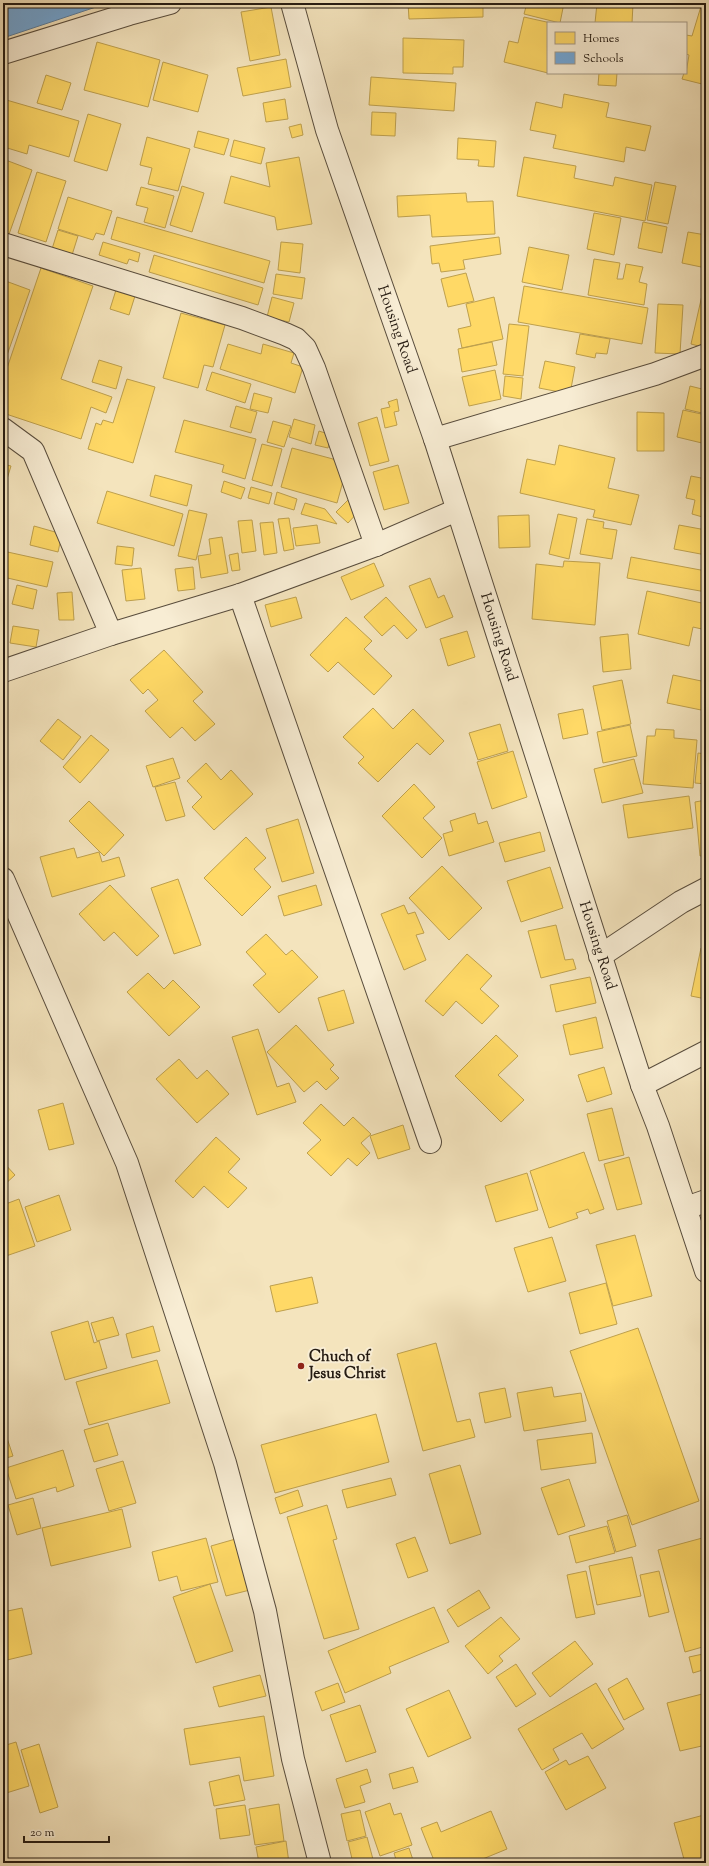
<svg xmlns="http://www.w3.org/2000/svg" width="709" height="1866" font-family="'Sorts Mill Goudy',serif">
<rect width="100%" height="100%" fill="#f4e4bd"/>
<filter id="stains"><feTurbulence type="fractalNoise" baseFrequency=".005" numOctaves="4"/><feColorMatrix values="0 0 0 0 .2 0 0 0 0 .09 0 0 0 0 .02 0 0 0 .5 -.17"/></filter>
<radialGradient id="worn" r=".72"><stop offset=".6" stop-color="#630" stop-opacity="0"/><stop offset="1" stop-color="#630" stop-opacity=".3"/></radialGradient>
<path fill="#ffd966" stroke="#bea04d" d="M408,3H483V17L409,19Z
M527,3H564L560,23L524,14Z
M597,3L633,4L632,23H595Z
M702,3H706V85L682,79L684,73H686L689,55L686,54V35L692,36Z
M271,7L280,55L250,61L241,12Z
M524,17L551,23H548V73L504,62L509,41L518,43Z
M403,38L464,40L463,67H453V74L403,73Z
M97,42L160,60L148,107L84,90Z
M286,59L291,87L243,96L237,68Z
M163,62L208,75L198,112L153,100Z
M599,73H617L616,86L598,85Z
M46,75L71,83L62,110L37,103Z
M371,77L456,83L454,111L369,105Z
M564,94L609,103L606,117L651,126L645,151L626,147L624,162L553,148L556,135L530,130L536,102L562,108Z
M3,99L79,121L69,157L29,145L27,154L4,147L7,137L3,136Z
M285,99L288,119L266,122L263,103Z
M372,112L396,113L395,136L371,135Z
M88,114L121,124L107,171L74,161Z
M301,124L303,135L292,138L289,127Z
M198,131L229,139L224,155L194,147Z
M147,137L190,149L178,191L148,184L152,168L140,165Z
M458,138L496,141L494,167L478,166L479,160L457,159Z
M234,140L265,148L261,164L230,156Z
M299,157L312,224L277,230L275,217L224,203L231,176L270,187L266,163Z
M524,157L576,166L574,178L613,186L615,177L652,185L645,221L517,196Z
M3,159L32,170L8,237L3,235Z
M37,172L66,181L46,242L18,233Z
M655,182L676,186L668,224L647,220Z
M182,186L204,193L192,232L170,225Z
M141,187L174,196L165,228L144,222L148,208L136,205Z
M466,193L467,202L493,201L495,234L432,237L430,215L398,217L397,196Z
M68,197L112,211L104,235L96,233L93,240L58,229Z
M594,213L621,218L614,255L587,249Z
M117,217L270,261L264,283L111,239Z
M643,222L667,227L662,253L638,248Z
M58,230L78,236L72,255L52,249Z
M688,232L706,235V268L682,263Z
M499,237L501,254L463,260L465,269L441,272L439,263L432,264L430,246Z
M103,242L140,253L138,262L129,259L127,264L99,255Z
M281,242L303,244L300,273L278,270Z
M529,247L569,255L562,290L522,282Z
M154,255L263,288L258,305L149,272Z
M594,259L620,263L617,279H623L626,264L643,267L639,282L647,284L644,305L588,295Z
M41,268L93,286L61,379L112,397L106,413L91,407L81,439L3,413V380Z
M466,273L474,301L448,307L441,279Z
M276,274L305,278L302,299L273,294Z
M3,280L30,290L6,358L3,357Z
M705,282H706V348L691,344Z
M524,286L648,308L642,344L518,322Z
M116,290L135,296L129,315L110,309Z
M272,297L294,303L289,322L267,317Z
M494,297L503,339L462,348L458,329L471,326L466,304Z
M658,304L683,305L680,354L655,353Z
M181,313L225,325L213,367L204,365L198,388L163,378Z
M509,324L529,326L523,376L503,374Z
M580,334L610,339L607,354L596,353L595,358L576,354Z
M492,342L497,365L462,372L458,349Z
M228,344L261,354L263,344L294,353L291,363L303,367L295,393L220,369Z
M99,360L122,367L116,389L92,382Z
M545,361L575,367L570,394L539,388Z
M495,370L501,399L469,406L462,377Z
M212,372L251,384L245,403L206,390Z
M505,376L523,378L521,399L503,396Z
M127,379L155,387L133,463L88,449L96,423L101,425L103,420L113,423Z
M690,386L706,390V414L685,409Z
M254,393L272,398L268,413L250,409Z
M397,399L399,411L394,412L397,425L385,428L381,409L390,407L388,402Z
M236,406L257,412L251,433L230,427Z
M683,410L706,415V444L677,437Z
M637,412L664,413V451H637Z
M377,417L389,461L370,466L358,423Z
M294,419L315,425L311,444L289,437Z
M184,420L256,439L245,479L222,472L224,465L175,452Z
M273,421L291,426L284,447L267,442Z
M319,431L331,435L328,448L315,445Z
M262,444L282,449L272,486L252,480Z
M559,445L615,458L608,488L639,495L631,525L593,517L595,510L520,493L527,459L555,465Z
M292,448L333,459L345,474L337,503L281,487Z
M3,464L11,466L3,492Z
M398,465L409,503L384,510L373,472Z
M155,475L192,485L187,506L150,496Z
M691,476L706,479V518L692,514L695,500L686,498Z
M224,481L245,488L241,499L221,492Z
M251,487L272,493L269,504L248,498Z
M107,491L183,514L174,546L97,523Z
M277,492L297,499L294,510L274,504Z
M348,500L359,511L348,523L336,512Z
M305,503L325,509L337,524L301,514Z
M189,510L207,514L196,560L178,556Z
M558,514L577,518L569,559L549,554Z
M529,515L530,547L499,548L498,516Z
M289,518L294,549L284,551L278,519Z
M587,519L604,522L603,528L617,530L612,559L580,554Z
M252,520L256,551L242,553L238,521Z
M273,522L277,553L264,555L260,523Z
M317,525L320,543L296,546L293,528Z
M679,525L706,530V555L674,549Z
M34,526L62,534L58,552L30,545Z
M222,537L228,573L201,578L198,556L211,554L209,539Z
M117,546L134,548L132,566L115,564Z
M3,551L53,562L47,587L3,577Z
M238,553L240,570L232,571L229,555Z
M631,557L706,571V592L627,578Z
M564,561L600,563L595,625L532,619L536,564L563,567Z
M374,563L384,586L351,600L341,577Z
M193,567L195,589L178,591L175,569Z
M141,568L145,599L126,601L122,570Z
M430,578L438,598L444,595L453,617L426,628L409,586Z
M17,585L37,590L33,609L12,604Z
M647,591L706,604V630L693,627L689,646L638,634Z
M72,592L74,620H59L57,593Z
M296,597L302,618L271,627L265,605Z
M386,597L417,630L407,639L394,625L382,636L364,617Z
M346,617L372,641L364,649L392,676L374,695L338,662L328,672L310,655Z
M13,626L39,630L36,647L10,643Z
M467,631L475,657L448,666L440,639Z
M628,634L631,669L603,672L600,637Z
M164,650L203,692L193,701L215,724L195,741L182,727L170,738L145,711L158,700L148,689L143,694L130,680Z
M673,675L706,682V711L667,703Z
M622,680L631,724L602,730L593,686Z
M373,708L393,729L413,709L444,741L430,755L417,743L378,782L358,763L364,757L343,737Z
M583,709L588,734L563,739L558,714Z
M58,719L81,737L63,760L40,741Z
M500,724L508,751L478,760L469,733Z
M630,725L637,756L603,763L597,732Z
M656,729L674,730V738L697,740L693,788L643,784L647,736H655Z
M91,735L109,750L80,783L63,767Z
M513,751L527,797L492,809L477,762Z
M698,753L706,754V784L695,783Z
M173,758L180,778L153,787L146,766Z
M634,759L643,793L602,803L594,769Z
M206,763L221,780L231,770L253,794L214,830L192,807L202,797L187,781Z
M175,782L185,816L166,821L155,787Z
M414,784L435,807L423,818L442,838L422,858L382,816Z
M689,796L693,828L628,838L623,805Z
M706,800V855L700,856L695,802Z
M89,801L124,835L104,856L69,821Z
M475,813L478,824L487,821L494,842L449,856L443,834L453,831L450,821Z
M298,819L314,873L282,882L266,829Z
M540,832L545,851L505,862L499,843Z
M246,837L266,858L254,869L271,887L242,916L204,878Z
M74,848L77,858L99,852L102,862L119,857L125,876L52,897L40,857Z
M442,866L482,908L449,940L409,898Z
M550,867L563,908L521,922L507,881Z
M178,879L201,945L174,954L151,888Z
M110,885L159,936L137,956L114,932L104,941L79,914Z
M316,885L322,905L284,916L278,896Z
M404,905L408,914L415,912L424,933L416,935L426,960L404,970L381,914Z
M556,925L565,960L573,959L576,969L541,978L528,931Z
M266,934L286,955L292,950L318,977L279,1013L253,985L266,974L246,952Z
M701,948L706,949V999L691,996Z
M467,954L492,976L480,989L499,1006L482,1024L456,1001L443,1016L425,1001Z
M148,973L164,989L173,980L200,1007L169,1036L127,992Z
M590,977L596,1003L556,1012L550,985Z
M344,990L354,1023L328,1031L318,998Z
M596,1017L603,1048L570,1055L563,1025Z
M296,1025L334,1065L330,1069L339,1078L326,1090L317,1081L304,1092L267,1052Z
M258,1029L277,1087L289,1083L296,1102L257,1115L232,1037Z
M496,1035L518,1056L498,1075L524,1100L501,1122L455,1076Z
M179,1059L197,1079L207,1070L229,1094L197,1123L156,1079Z
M604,1067L612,1094L587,1102L578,1075Z
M63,1103L74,1144L49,1150L38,1110Z
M321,1104L344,1126L353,1117L371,1134L361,1143L370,1153L357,1166L348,1158L331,1176L307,1153L321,1140L303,1123Z
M612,1108L624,1155L599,1161L587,1114Z
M403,1125L410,1149L378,1159L370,1136Z
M216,1137L240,1159L228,1172L247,1188L228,1208L204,1186L193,1198L175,1181Z
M584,1152L604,1209L590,1214L588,1209L576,1213L578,1218L549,1228L530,1171Z
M629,1157L642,1204L617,1210L604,1164Z
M3,1162L15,1175L3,1186Z
M527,1173L538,1210L496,1222L485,1186Z
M59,1195L71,1230L37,1242L25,1207Z
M19,1199L35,1246L3,1257V1215L5,1214L3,1205Z
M635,1235L652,1296L613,1306L596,1245Z
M552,1237L566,1281L528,1292L514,1248Z
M312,1277L318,1303L276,1312L270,1286Z
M606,1283L617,1324L580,1334L569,1293Z
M113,1317L119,1335L97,1341L91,1323Z
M88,1321L94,1343L99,1341L107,1368L65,1380L51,1332Z
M153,1326L160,1351L132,1358L126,1334Z
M638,1328L699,1501L632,1525L570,1351Z
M436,1343L457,1422L470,1419L475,1437L423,1451L397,1354Z
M157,1360L170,1403L89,1425L76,1382Z
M552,1387L554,1397L581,1393L586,1421L524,1431L517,1393Z
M505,1388L511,1417L485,1423L479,1393Z
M376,1414L389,1462L275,1493L261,1445Z
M108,1423L118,1455L94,1462L84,1430Z
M592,1433L596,1463L541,1470L537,1440Z
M7,1438L13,1456L3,1459V1439Z
M63,1450L74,1486L57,1492L56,1487L16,1499L6,1468Z
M123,1461L136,1503L109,1511L96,1469Z
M460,1465L481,1534L450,1544L429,1474Z
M391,1478L396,1495L347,1508L342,1490Z
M569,1479L585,1526L558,1535L541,1488Z
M298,1490L303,1506L280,1514L275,1498Z
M33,1498L41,1528L17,1535L8,1505Z
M327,1505L337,1539L333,1540L359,1629L324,1639L287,1517Z
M122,1509L131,1547L51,1566L42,1528Z
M627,1515L636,1546L616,1552L607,1521Z
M607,1526L615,1553L576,1563L569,1536Z
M415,1537L428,1571L408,1578L396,1544Z
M706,1537V1646L685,1652L658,1550Z
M206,1538L218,1582L181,1591L177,1576L159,1581L152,1552Z
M239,1538L254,1589L226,1596L211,1546Z
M632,1557L641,1596L597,1605L589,1566Z
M586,1571L595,1614L576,1618L567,1575Z
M659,1571L669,1612L649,1617L640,1575Z
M210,1584L233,1651L196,1663L173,1597Z
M479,1590L490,1608L458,1627L447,1610Z
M434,1607L449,1642L389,1667L391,1673L345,1693L328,1651Z
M22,1608L32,1654L3,1661V1612Z
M501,1617L520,1639L499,1656L503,1661L488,1674L465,1646Z
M575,1641L593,1664L550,1697L532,1673Z
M703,1654L706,1669L693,1673L689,1657Z
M516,1664L536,1694L516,1707L496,1677Z
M260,1675L266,1696L219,1707L213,1687Z
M627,1678L644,1709L624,1720L608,1689Z
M338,1683L345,1702L322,1711L315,1692Z
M596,1683L624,1729L592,1749L582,1733L553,1749L559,1760L542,1770L518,1729Z
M449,1690L471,1738L428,1757L406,1709Z
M706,1693V1745L680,1751L667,1703Z
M360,1705L376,1752L346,1762L330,1715Z
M264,1716L274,1776L244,1781L240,1757L190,1765L184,1729Z
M16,1742L29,1786L3,1794V1746Z
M39,1744L58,1807L40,1813L21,1750Z
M588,1756L606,1788L566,1810L545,1772L566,1760L569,1765Z
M413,1767L418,1782L393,1789L389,1774Z
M367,1769L371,1782L360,1786L365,1802L345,1808L336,1779Z
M239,1775L245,1800L214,1806L209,1782Z
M390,1803L394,1815L401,1813L412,1845L380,1856L365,1812Z
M279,1804L284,1841L255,1845L249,1809Z
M245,1805L250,1835L220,1839L216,1809Z
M360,1810L366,1836L347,1841L341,1814Z
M491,1811L507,1849L473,1863H435L421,1828L437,1822L441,1832Z
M704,1815L706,1822V1863H685L674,1823Z
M367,1837L374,1863H353L348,1842Z
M286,1841L289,1863H259L256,1847Z
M409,1848L414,1863H397L394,1853Z"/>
<path fill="#6fa8dc" stroke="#597e9f" d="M3,3H108L3,38Z"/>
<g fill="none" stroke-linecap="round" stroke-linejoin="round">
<g stroke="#594d3d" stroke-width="24">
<g id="minor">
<path id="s1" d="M292,3L327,130L435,439L642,1085L658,1126L706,1271"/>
<path d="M3,53L129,14L170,3"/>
<path d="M3,244L242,318L285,334L296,339L305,348L314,368L376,545"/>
<path d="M3,429L33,451L111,634"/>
<path d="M435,439L655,374L706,355"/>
<path d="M240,595L430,1142"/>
<path d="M3,671L111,634L240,595L376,545L457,510"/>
<path d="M3,879L127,1163L225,1463L265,1611L293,1759L320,1863"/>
<path d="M600,956L681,902L706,889"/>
<path d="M642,1085L706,1052"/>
<path d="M686,1208L706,1201"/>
</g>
</g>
<use href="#minor" stroke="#f8edd4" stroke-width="22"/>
</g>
<circle fill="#8f2418" stroke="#f8edd4" stroke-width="1.5" cx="301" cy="1366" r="4"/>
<g text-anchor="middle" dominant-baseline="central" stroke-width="4" stroke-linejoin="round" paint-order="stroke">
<g font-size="15" fill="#251b12" stroke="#f8edd4">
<text stroke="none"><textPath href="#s1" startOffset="343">Housing Road</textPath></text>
<text stroke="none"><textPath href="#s1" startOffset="667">Housing Road</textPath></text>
<text stroke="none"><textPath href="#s1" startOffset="991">Housing Road</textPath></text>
</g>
<g font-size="15" font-weight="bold" fill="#251b12" stroke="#f8edd4" text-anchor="start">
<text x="309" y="1357">Chuch of<tspan x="309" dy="17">Jesus Christ</tspan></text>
</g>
</g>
<rect width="709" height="1866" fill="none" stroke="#f4e4bd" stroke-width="16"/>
<rect x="4" y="4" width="701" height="1858" fill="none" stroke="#251b12" stroke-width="2"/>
<rect x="8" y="8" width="693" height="1850" fill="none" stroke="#251b12"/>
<rect x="547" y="22" width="140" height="52" fill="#f8edd4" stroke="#a49986"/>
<rect x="555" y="32" width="20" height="12" fill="#ffd966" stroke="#a49986"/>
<text x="583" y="42" font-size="12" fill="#251b12">Homes</text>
<rect x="555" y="52" width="20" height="12" fill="#6fa8dc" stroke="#a49986"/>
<text x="583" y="62" font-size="12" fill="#251b12">Schools</text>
<path d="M24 1836v6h85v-6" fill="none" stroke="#251b12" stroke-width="2"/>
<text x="30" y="1836" font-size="12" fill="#251b12" stroke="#f8edd4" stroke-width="3" paint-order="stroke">20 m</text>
<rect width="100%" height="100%" filter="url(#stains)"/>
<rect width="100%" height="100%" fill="url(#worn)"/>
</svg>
